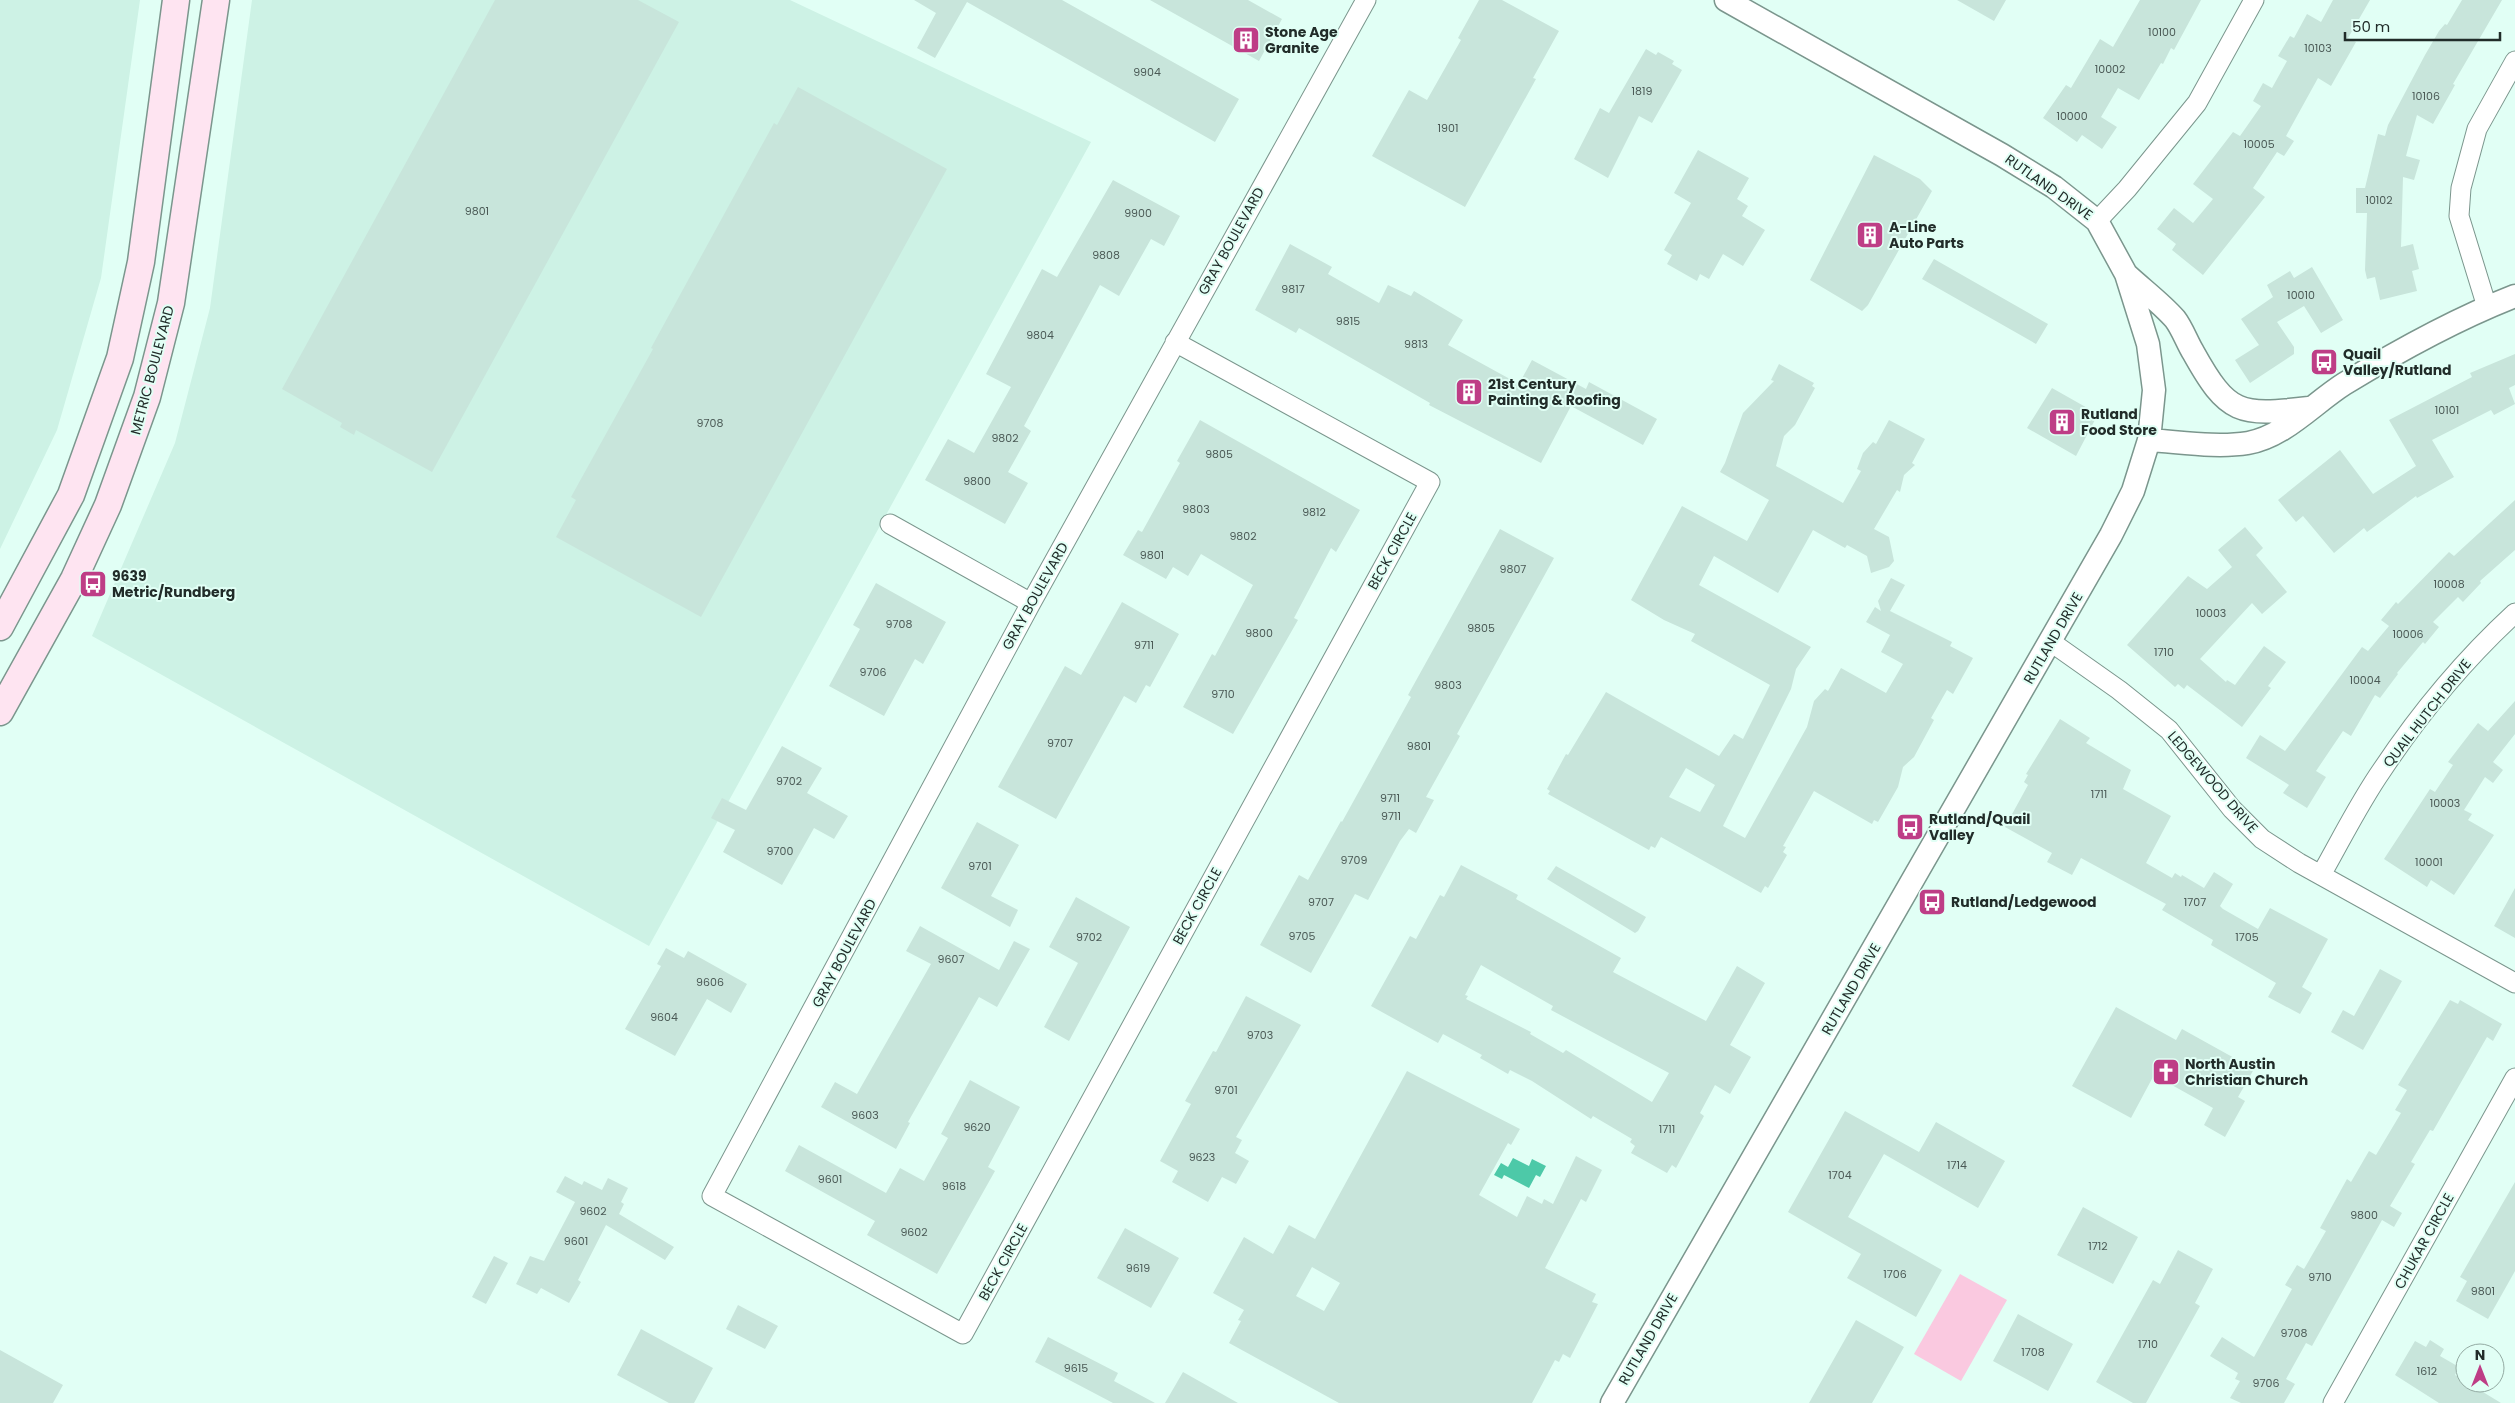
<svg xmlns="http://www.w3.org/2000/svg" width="2515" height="1403" font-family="Poppins,sans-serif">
<rect width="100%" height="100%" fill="#e1fff5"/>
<path fill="#cdf2e5" d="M0,0H140L101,278L57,430L0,549Z
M252,0H790L1091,142L649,946L92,636L175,443L210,308Z"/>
<path fill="#fac9e0" d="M1960,1274L2007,1300L1961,1381L1914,1354Z"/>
<path fill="#4dc9a8" d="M1513,1158L1529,1166L1532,1159L1546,1166L1540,1177L1536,1175L1529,1188L1504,1175L1502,1179L1494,1175L1501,1163L1508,1167Z"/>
<path fill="#c8e5db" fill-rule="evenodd" d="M495,0H638L679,22L432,472L356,430L354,435L340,427L342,423L282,389Z
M914,0H1062L1239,99L1215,142L967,2L935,58L917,48L936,13Z
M1150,0H1248L1282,19L1259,61Z
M1479,0H1502L1559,31L1533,78L1536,79L1465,207L1372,156L1409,90L1427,100L1461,40L1458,38Z
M1957,0H2006L1994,21Z
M2140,0H2201L2174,50L2171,48L2163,64L2161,63L2139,100L2118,88L2101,117L2117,127L2102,149L2082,135L2077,142L2043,118L2066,85L2071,88L2100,39L2113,47Z
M2333,0H2370L2348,38L2356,42L2331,86L2318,78L2286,136L2294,141L2284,156L2277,152L2253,188L2265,197L2203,275L2172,250L2176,244L2157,229L2174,208L2193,223L2213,199L2193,184L2233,132L2240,136L2261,106L2253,101L2263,83L2272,88L2287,61L2278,56L2290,36L2294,38L2307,14L2321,22Z
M2462,0H2502L2453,84L2455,85L2433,124L2417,115L2406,156L2420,160L2414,180L2403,177L2401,247L2413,244L2419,269L2412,271L2417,291L2380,300L2375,277L2367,279L2365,270L2367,213H2356V188H2365L2378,134L2385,136L2388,125L2425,55L2439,31L2445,24L2447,25Z
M1646,49L1656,55L1658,52L1674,61L1672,64L1682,70L1652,123L1639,116L1608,178L1574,159L1600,108L1609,113Z
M798,87L947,169L701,617L556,537L576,500L571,497L653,349L651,348L774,123L777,125Z
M1698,150L1749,178L1737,199L1748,206L1742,216L1765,230L1743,266L1723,254L1709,279L1700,274L1697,281L1667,264L1672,255L1664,250L1691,203L1674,193Z
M1874,155L1920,179L1932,191L1868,305L1862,311L1810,280Z
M1113,180L1180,216L1164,246L1151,239L1119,296L1100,285L1024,426L1031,431L1008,472L1028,483L1005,524L925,480L948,439L974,453L1011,387L986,374L1042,269L1057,277Z
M1290,244L1332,267L1328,274L1379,303L1388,285L1411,296L1414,291L1463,320L1448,345L1519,384L1532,360L1586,389L1589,382L1657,419L1643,445L1571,406L1541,463L1429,405L1430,403L1299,328L1296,333L1255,310Z
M1934,259L2048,324L2036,344L1922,279Z
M2312,267L2343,320L2321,333L2304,306L2277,322L2294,347V354L2250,383L2235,360L2259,345L2241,319L2273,297L2267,285L2290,271L2294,278Z
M2515,354V385L2509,388L2515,404L2494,415L2491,410L2432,440L2454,477L2417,498L2416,496L2367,532L2364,528L2334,553L2303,516L2296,522L2278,500L2340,450L2373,494L2416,466L2389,420L2472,377L2470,373Z
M1779,364L1814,383L1812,386L1815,388L1795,425L1784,436L1776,466L1843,503L1861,471L1857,469L1863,453L1873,442L1876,444L1889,420L1925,439L1912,463L1915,465L1904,475L1900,492L1897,490L1874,529L1889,537L1894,561L1889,567L1871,573L1867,556L1847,545L1845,548L1813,530L1778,593L1714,556L1699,585L1811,647L1796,669L1791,689L1723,826L1745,838L1807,727L1814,701L1825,689L1828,691L1841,668L1886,693L1903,664L1881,652L1890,635L1866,622L1875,607L1881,611L1878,601L1891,578L1905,585L1890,611L1952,642L1950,646L1973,658L1953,694L1947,690L1931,718L1934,720L1914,757L1903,767L1898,787L1878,822L1874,820L1872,824L1814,791L1783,846L1786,847L1783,852L1787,855L1768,888L1765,886L1761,893L1661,837L1655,848L1651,846L1649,850L1548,794L1550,791L1547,789L1566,754L1568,755L1606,692L1719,756L1734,734L1743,739L1770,685L1691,641L1695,634L1664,620L1631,600L1682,506L1747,541L1769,500L1720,472L1725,463L1743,413L1774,381L1771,380ZM1686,768L1715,785L1700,812L1669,797Z
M2052,388L2098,414L2076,456L2027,428Z
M1200,420L1360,510L1336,552L1331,548L1294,618L1298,620L1233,734L1183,707L1212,654L1215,656L1253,585L1201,554L1188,576L1173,567L1166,579L1123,555L1138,530L1142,532L1180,463L1177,461Z
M2515,500V550L2480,581L2481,583L2463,602L2458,597L2433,622L2439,627L2425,644L2423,642L2397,673L2398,674L2380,698L2375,695L2351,736L2343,731L2316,771L2326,777L2307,808L2283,793L2289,785L2246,758L2260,735L2285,751L2362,647L2368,651L2389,626L2381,620L2396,602L2398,604L2449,552L2454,556Z
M2245,527L2263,548L2256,555L2287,592L2262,614L2252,603L2200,659L2226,682L2227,680L2235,685L2264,646L2286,662L2268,686L2271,688L2242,727L2187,685L2184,689L2178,684L2175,687L2127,645L2188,576L2207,589L2232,567L2218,550Z
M1500,529L1554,558L1457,734L1460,736L1426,797L1434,800L1416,833L1409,829L1400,841L1368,900L1355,894L1311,973L1260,945L1299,875L1308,880L1341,821L1342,822L1411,697L1408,695Z
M876,583L946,622L923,664L915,659L884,716L829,686L860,629L853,625Z
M1122,602L1179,634L1150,687L1146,685L1136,703L1124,696L1056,819L998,787L1065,666L1081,675Z
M2515,701V734L2493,762L2503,770L2493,783L2485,777L2464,810L2472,814L2468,820L2494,835L2454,895L2431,880L2427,887L2384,859L2430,789L2435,792L2453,765L2448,762L2478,723L2488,731Z
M2060,719L2090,738L2086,743L2131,770L2123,789L2171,816L2146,863L2172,878L2175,873L2181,877L2182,875L2204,888L2214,872L2233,884L2220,906L2223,909L2258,929L2270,908L2328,939L2302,987L2312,993L2300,1014L2268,997L2276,983L2211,945L2213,940L2162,910L2166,904L2081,858L2072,875L2047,862L2052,853L2005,827L2028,785L2024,782L2028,775L2026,774Z
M782,746L822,768L807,793L848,816L834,839L814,828L782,885L723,852L735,830L711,818L722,798L746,810Z
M977,822L1019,845L991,896L1018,910L1010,927L941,888Z
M1461,865L1518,895L1516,899L1621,958L1613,972L1706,1021L1737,966L1765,983L1730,1045L1751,1057L1730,1094L1715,1085L1700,1113L1704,1116L1676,1168L1672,1165L1667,1173L1631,1153L1635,1146L1630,1142L1632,1139L1593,1116L1591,1119L1532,1081L1510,1070L1508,1074L1480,1058L1482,1055L1443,1034L1438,1043L1371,1006L1410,936L1416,939L1440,895L1444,897ZM1481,965L1553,1006L1551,1010L1669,1073L1652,1102L1566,1050L1563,1053L1530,1034L1531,1032L1466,999L1468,996L1465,995Z
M1556,866L1646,917L1638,931L1635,933L1547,879Z
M2515,888V938L2494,926Z
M1076,897L1130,927L1069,1041L1044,1027L1078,963L1049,947Z
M920,926L999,970L1014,941L1030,949L997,1007L979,997L908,1122L910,1123L896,1149L821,1107L835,1082L857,1094L931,964L906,951Z
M666,948L684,958L688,951L747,984L731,1013L707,999L675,1056L625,1029L661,966L657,964Z
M2380,969L2402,981L2363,1050L2331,1032L2343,1010L2354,1016Z
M1246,996L1301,1025L1236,1137L1242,1140L1235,1153L1249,1161L1236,1184L1222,1177L1208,1202L1172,1182L1178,1171L1160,1161L1191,1104L1185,1101L1213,1051L1216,1052Z
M2450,1000L2458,1004L2460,1000L2502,1024L2493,1041L2487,1037L2433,1131L2430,1130L2411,1162L2415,1164L2390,1206L2402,1213L2394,1227L2382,1220L2312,1346L2306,1343L2286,1379L2295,1384L2284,1403H2241L2230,1398L2240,1381L2235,1379L2238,1373L2210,1356L2222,1337L2254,1357L2292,1289L2285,1285L2297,1265L2304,1269L2326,1231L2320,1228L2347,1179L2351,1182L2369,1151L2376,1155L2401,1113L2395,1110L2407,1090L2398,1085Z
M2116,1007L2176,1040L2182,1029L2254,1069L2238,1097L2245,1101L2225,1137L2204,1125L2213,1108L2154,1075L2131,1118L2072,1086Z
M1407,1071L1520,1129L1511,1145L1508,1143L1479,1195L1517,1217L1527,1196L1542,1204L1544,1199L1553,1204L1576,1156L1602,1170L1586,1202L1581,1199L1545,1268L1596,1294L1592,1302L1598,1304L1570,1358L1563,1354L1559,1362L1555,1360L1532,1403H1339L1229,1343L1241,1321L1238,1320L1244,1310L1213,1293L1244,1237L1273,1254L1289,1225L1315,1239ZM1312,1267L1340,1283L1324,1311L1296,1296Z
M970,1080L1020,1107L988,1167L995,1171L937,1274L867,1235L875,1221L785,1171L799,1145L886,1193L900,1168L924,1181L948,1138L941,1134Z
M1845,1111L1919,1152L1936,1122L2005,1161L1978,1208L1884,1154L1848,1217L1942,1270L1916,1317L1847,1278L1861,1254L1788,1212Z
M565,1176L582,1185L584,1181L602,1190L608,1178L628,1188L621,1202L624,1204L619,1214L674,1247L665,1260L606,1225L578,1280L581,1282L569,1303L541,1288L537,1294L516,1284L530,1256L544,1261L575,1202L556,1192Z
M2515,1182V1271L2488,1319L2456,1301L2467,1281L2460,1277Z
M2083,1207L2138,1237L2113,1284L2057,1255Z
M1125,1228L1179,1258L1151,1308L1097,1278Z
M2178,1250L2213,1269L2195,1303L2200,1306L2146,1403H2133L2096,1382L2153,1280L2160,1284Z
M494,1256L508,1263L486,1304L472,1297Z
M738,1305L778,1326L765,1349L726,1329Z
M2018,1314L2073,1344L2048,1391L1993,1361Z
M1856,1320L1904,1347L1872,1403H1809Z
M641,1329L713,1368L694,1403H669L617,1375Z
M1048,1337L1118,1373L1114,1381L1155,1403H1113L1035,1362Z
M2430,1340L2444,1349L2440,1356L2459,1367L2455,1375L2501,1403H2439L2395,1375L2415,1341L2426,1347Z
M0,1350L63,1385L53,1403H0Z
M1183,1372L1238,1403H1165Z"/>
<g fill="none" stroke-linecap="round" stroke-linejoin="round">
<g stroke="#7b968d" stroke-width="21">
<path id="minor" d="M2097,221L2127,189L2197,103L2254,0
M2487,307L2459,216L2461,188L2477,129L2515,61
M1175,342L1430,482L963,1334L712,1196L1031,603L1366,0
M890,524L1031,603
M2051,642L2119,690L2169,730L2232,809L2262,839L2299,863L2515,983
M2321,875C2341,840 2359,803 2382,770C2420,713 2465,659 2515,613
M2333,1403L2515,1078"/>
</g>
<g stroke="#7b968d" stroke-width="25">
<path id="tertiary" d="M2127,275C2142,289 2161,303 2175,319C2182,328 2187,342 2193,352C2228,415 2239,416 2309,408
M2149,440C2181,442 2216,448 2248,443C2284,437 2314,403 2344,384C2398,351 2456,319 2515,296
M1612,1403L2111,535L2133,491L2149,440L2154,390L2148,344L2126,274L2097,221L2054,187L2002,155L1726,0"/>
</g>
<g stroke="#7b968d" stroke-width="29">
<path id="secondary" d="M0,627L71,495L120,358L141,262L176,0
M0,712L74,579L108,505L147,397L171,303L216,0"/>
</g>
<use href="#minor" stroke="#fff" stroke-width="19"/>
<use href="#tertiary" stroke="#fff" stroke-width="22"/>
<use href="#secondary" stroke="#fee4f1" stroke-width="26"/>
</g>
<defs>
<g id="building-square" transform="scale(1.4375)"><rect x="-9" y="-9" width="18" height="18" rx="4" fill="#be3d86" stroke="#e1fff5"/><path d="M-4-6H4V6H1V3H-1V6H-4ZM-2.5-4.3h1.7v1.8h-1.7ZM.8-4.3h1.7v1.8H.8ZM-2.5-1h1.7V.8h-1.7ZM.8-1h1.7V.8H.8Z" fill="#fff"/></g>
<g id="bus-square" transform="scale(1.4375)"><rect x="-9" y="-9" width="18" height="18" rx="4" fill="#be3d86" stroke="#e1fff5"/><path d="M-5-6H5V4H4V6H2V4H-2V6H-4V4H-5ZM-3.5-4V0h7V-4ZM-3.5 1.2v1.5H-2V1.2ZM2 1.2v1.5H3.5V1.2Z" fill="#fff"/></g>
<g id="church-square" transform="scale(1.4375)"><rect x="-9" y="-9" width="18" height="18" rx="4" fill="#be3d86" stroke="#e1fff5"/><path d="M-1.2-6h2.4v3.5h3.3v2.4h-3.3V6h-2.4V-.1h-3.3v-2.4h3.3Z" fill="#fff"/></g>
</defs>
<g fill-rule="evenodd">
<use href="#building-square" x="1246" y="40"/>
<use href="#building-square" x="1870" y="235"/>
<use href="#bus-square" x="2324" y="362"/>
<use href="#building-square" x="1469" y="392"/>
<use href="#building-square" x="2062" y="422"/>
<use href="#bus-square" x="93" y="584"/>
<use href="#bus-square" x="1910" y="827"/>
<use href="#bus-square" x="1932" y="902"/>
<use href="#church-square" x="2166" y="1072"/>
</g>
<g text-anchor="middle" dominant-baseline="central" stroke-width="4" stroke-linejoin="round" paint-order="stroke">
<g font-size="11" fill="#4b5a56">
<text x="2162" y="32">10100</text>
<text x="2318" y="48">10103</text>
<text x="2110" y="69">10002</text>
<text x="1147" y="72">9904</text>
<text x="1642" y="91">1819</text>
<text x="2426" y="96">10106</text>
<text x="2072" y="116">10000</text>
<text x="1448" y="128">1901</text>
<text x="2259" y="144">10005</text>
<text x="2379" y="200">10102</text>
<text x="477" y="211">9801</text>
<text x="1138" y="213">9900</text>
<text x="1106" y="255">9808</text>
<text x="1293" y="289">9817</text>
<text x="2301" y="295">10010</text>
<text x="1348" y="321">9815</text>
<text x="1040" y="335">9804</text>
<text x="1416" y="344">9813</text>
<text x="2447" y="410">10101</text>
<text x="710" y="423">9708</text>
<text x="1005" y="438">9802</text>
<text x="1219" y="454">9805</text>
<text x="977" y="481">9800</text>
<text x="1196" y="509">9803</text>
<text x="1314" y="512">9812</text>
<text x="1243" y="536">9802</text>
<text x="1152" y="555">9801</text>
<text x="1513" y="569">9807</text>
<text x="2449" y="584">10008</text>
<text x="2211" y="613">10003</text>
<text x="899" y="624">9708</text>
<text x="1481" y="628">9805</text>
<text x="1259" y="633">9800</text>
<text x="2408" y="634">10006</text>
<text x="1144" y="645">9711</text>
<text x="2164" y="652">1710</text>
<text x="873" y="672">9706</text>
<text x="2365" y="680">10004</text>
<text x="1448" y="685">9803</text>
<text x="1223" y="694">9710</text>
<text x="1060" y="743">9707</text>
<text x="1419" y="746">9801</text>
<text x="789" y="781">9702</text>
<text x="2099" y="794">1711</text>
<text x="1390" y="798">9711</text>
<text x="2445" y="803">10003</text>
<text x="1391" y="816">9711</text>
<text x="780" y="851">9700</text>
<text x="1354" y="860">9709</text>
<text x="2429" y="862">10001</text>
<text x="980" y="866">9701</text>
<text x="1321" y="902">9707</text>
<text x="2195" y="902">1707</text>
<text x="1302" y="936">9705</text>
<text x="1089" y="937">9702</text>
<text x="2247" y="937">1705</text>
<text x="951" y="959">9607</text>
<text x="710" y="982">9606</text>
<text x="664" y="1017">9604</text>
<text x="1260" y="1035">9703</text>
<text x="1226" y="1090">9701</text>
<text x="865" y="1115">9603</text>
<text x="977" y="1127">9620</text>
<text x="1667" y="1129">1711</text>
<text x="1202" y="1157">9623</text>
<text x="1957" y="1165">1714</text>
<text x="1840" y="1175">1704</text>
<text x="830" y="1179">9601</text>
<text x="954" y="1186">9618</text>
<text x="593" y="1211">9602</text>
<text x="2364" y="1215">9800</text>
<text x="914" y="1232">9602</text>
<text x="576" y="1241">9601</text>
<text x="2098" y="1246">1712</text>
<text x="1138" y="1268">9619</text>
<text x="1895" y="1274">1706</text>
<text x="2320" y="1277">9710</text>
<text x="2483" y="1291">9801</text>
<text x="2294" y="1333">9708</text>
<text x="2148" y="1344">1710</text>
<text x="2033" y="1352">1708</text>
<text x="1076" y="1368">9615</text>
<text x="2427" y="1371">1612</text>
<text x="2266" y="1383">9706</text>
</g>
<g font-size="14" font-weight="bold" fill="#212c29" stroke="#e1fff5" text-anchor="start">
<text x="1265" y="32">Stone Age<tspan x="1265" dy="16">Granite</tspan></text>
<text x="1889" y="227">A-Line<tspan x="1889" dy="16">Auto Parts</tspan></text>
<text x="2343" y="354">Quail<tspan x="2343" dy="16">Valley/Rutland</tspan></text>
<text x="1488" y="384">21st Century<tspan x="1488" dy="16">Painting &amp; Roofing</tspan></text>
<text x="2081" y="414">Rutland<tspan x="2081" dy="16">Food Store</tspan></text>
<text x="112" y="576">9639<tspan x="112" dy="16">Metric/Rundberg</tspan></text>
<text x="1929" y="819">Rutland/Quail<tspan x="1929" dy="16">Valley</tspan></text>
<text x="1951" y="902">Rutland/Ledgewood</text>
<text x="2185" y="1064">North Austin<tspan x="2185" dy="16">Christian Church</tspan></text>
</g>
<g font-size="14" fill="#212c29" stroke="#e1fff5">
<text transform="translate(2049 187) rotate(35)">RUTLAND DRIVE</text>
<text transform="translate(1231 241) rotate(-61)">GRAY BOULEVARD</text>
<text transform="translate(152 370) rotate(-75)">METRIC BOULEVARD</text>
<text transform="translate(1392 551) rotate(-61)">BECK CIRCLE</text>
<text transform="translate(1035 596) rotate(-61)">GRAY BOULEVARD</text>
<text transform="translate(2053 638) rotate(-60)">RUTLAND DRIVE</text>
<text transform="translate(2427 713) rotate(-52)">QUAIL HUTCH DRIVE</text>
<text transform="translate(2213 782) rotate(49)">LEDGEWOOD DRIVE</text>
<text transform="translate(1197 906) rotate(-61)">BECK CIRCLE</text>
<text transform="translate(844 953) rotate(-62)">GRAY BOULEVARD</text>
<text transform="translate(1851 989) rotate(-60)">RUTLAND DRIVE</text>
<text transform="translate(2424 1241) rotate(-61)">CHUKAR CIRCLE</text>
<text transform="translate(1003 1262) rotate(-61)">BECK CIRCLE</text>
<text transform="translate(1648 1339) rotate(-60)">RUTLAND DRIVE</text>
</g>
</g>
<g transform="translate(2480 1368)"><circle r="24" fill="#e1fff5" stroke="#94aba3"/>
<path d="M0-4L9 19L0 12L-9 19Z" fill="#be3d86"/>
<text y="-8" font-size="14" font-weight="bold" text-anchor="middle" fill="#212c29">N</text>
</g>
<path d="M2345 32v8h155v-8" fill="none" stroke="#212c29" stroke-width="2.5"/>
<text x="2352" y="32" font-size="15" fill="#212c29" stroke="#e1fff5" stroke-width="4" paint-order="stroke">50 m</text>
</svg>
